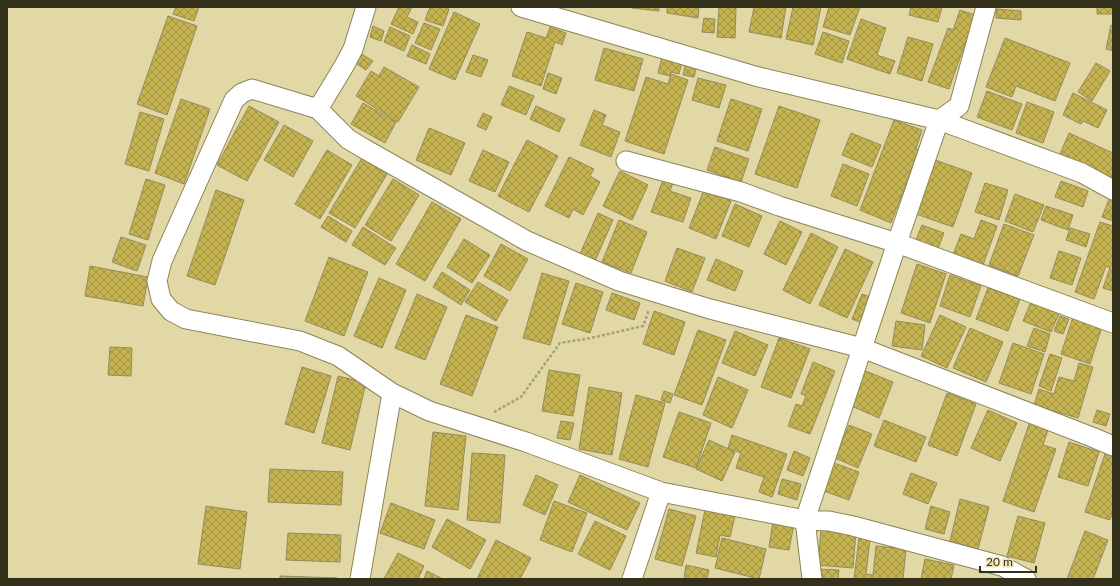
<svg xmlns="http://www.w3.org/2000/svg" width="1120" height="586" font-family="Lato,sans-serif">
<defs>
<pattern id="building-cross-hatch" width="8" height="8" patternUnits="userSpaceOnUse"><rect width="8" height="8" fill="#c5b351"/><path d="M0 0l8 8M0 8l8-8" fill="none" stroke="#a19242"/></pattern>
</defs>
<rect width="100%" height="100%" fill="#e1d8a6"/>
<path fill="url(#building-cross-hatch)" stroke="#948b5b" d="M176,7H199L194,21L173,14Z
M399,7H412L407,17L418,22L413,34L391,24Z
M430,7H444L449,9L443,26L425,20Z
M633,7H659V11L632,8Z
M667,7H699L698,18L667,13Z
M719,7L736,8L735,38L717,37Z
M754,7H786L781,38L749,32Z
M793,7H821L813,45L786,39Z
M829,7H860L850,35L823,27Z
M911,7H942L938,22L909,15Z
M1097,7H1113V14H1097Z
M996,9L1021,11V20L996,18Z
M960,10L975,15L949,89L928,82L948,28L953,30Z
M454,12L480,24L455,80L429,69Z
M168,16L197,26L167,115L137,104Z
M704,18L715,19L714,33L702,32Z
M861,19L886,28L877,55L895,61L890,74L847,59Z
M424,23L440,29L431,50L415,43Z
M1111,25L1113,26V51L1106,49Z
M373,26L384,31L381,41L370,37Z
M390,27L410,36L404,51L384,42Z
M550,27L566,33L562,45L555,42L541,86L512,76L527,32L546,38Z
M823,32L849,41L842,63L815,54Z
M908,37L933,44L922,81L897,73Z
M1005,38L1070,63L1055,101L1016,86L1012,97L986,87Z
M412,45L430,54L426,64L407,56Z
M604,48L643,59L634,91L595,80Z
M360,53L373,61L366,70L354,62Z
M473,55L488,60L481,77L466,72Z
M662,57L682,62L679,74L671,72L670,76L658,73Z
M686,63L697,65L694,77L683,75Z
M1096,63L1110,71L1092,101L1078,92Z
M384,67L419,87L398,122L356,96L371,71L379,76Z
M548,73L562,78L556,94L543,89Z
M671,74L688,80L664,154L625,141L646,77L668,84Z
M698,78L726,85L719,108L692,100Z
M509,86L534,96L526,115L501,105Z
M987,91L1022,104L1012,130L977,117Z
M1073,93L1107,110L1098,128L1083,121L1081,124L1063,115Z
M181,99L210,109L184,184L155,173Z
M731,99L762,109L748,151L717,141Z
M1027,102L1054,112L1043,143L1016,133Z
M363,103L396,122L385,143L351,124Z
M249,106L279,122L247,181L217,165Z
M536,106L565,119L559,132L530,119Z
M779,106L820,120L797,188L755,174Z
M594,110L606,115L602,125L620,132L611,157L580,145Z
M140,112L164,119L149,171L125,164Z
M483,113L492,117L486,130L477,126Z
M894,120L922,130L916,149L919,150L891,223L860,210Z
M284,125L313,141L293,177L264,160Z
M429,128L465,143L451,175L416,160Z
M851,133L881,145L872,167L842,155Z
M1069,133L1113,153V179L1060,154Z
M527,140L558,156L529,212L498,196Z
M715,147L749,159L741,182L707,170Z
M327,150L352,165L320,219L295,204Z
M483,150L509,162L495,192L469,181Z
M569,157L594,169L590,176L600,182L583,215L573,209L569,218L545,206Z
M362,158L387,174L355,228L329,213Z
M935,160L972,173L953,227L916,214Z
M843,164L869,174L857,206L831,196Z
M620,171L648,185L632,220L603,206Z
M146,179L165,185L148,240L129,234Z
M393,179L419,195L391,241L365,225Z
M663,180L673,183L670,191L691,198L683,222L651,212Z
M1061,181L1088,191L1083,207L1055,197Z
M985,183L1008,190L999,220L975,212Z
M216,190L244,200L215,285L187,276Z
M704,190L731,201L716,239L689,228Z
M1015,194L1044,205L1033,232L1005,221Z
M1110,197L1113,199V221L1102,217Z
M432,202L461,219L425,281L396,264Z
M735,204L762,216L749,247L722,236Z
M1046,206L1073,215L1068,230L1041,220Z
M598,213L613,220L595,261L580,254Z
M328,216L352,231L346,242L321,227Z
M619,220L647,232L631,273L602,262Z
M981,220L997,226L983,265L953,255L961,234L974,239Z
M780,221L802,232L786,265L764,254Z
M1100,222L1113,226V291L1103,288L1110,268L1106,266L1094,299L1075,292Z
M1004,224L1034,235L1018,276L989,265Z
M922,225L944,233L937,251L915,242Z
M363,227L396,248L385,265L352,245Z
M1070,228L1090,234L1086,247L1066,240Z
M811,233L838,247L810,304L783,290Z
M121,237L146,245L137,271L112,262Z
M464,239L490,255L472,283L447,267Z
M501,244L528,259L510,291L484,276Z
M677,248L705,258L692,292L665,281Z
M845,249L873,262L847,318L819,305Z
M1059,251L1081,258L1072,285L1050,278Z
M329,257L368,272L344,336L305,321Z
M716,259L743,271L735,291L707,280Z
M917,264L946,274L930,323L901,313Z
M90,266L148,277L143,306L85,296Z
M442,272L470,290L461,305L433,287Z
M542,273L569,281L550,345L523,338Z
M950,275L981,286L970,317L940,306Z
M379,278L406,290L382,348L354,336Z
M478,282L508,300L496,321L465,302Z
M576,283L603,292L590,333L562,324Z
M988,288L1020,299L1008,331L976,319Z
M612,293L640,303L634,320L606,310Z
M417,294L447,307L425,360L395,348Z
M862,294L873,298L862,323L852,319Z
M1033,297L1061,309L1051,332L1023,321Z
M654,311L685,322L674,355L643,344Z
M466,315L498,327L472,396L440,384Z
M940,315L966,327L947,368L921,356Z
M1060,316L1069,319L1063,334L1054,331Z
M1073,317L1102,327L1090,364L1061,354Z
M896,321L925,325L922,350L892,346Z
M970,328L1003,342L986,382L953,368Z
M1034,328L1050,334L1045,352L1027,346Z
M698,330L726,340L702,405L674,395Z
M735,331L768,345L755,376L722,363Z
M779,338L810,349L791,398L761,387Z
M1013,343L1044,354L1031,394L999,383Z
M110,347L132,348L131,376L108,375Z
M1050,354L1062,358L1051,391L1039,386Z
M813,362L835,371L810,434L788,426L796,404L802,406L806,396L801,394Z
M1079,363L1093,367L1078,418L1034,405L1039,389L1054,394L1059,377L1074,381Z
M302,367L331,376L314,433L285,424Z
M549,370L580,375L573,416L542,411Z
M863,370L893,382L879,418L849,405Z
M338,376L366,383L350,450L322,443Z
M718,377L748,390L732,428L703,415Z
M589,387L622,393L612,455L579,449Z
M664,391L673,394L670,403L661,400Z
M947,393L976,404L957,456L928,445Z
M636,395L665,403L648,467L619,459Z
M988,410L1017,423L1000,461L971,448Z
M1097,410L1110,414L1106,426L1093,422Z
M679,412L711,423L696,468L663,457Z
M884,420L926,437L916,462L874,446Z
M561,421L574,423L570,440L557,438Z
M1030,421L1049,427L1043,445L1056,449L1034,512L1003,501Z
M849,425L872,434L858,468L835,458Z
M433,432L466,436L458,510L425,506Z
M732,435L787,454L772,497L759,492L764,477L736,468L741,453L728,448Z
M709,440L735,452L722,481L696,469Z
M1069,442L1099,452L1088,486L1058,477Z
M794,451L810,458L803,476L787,470Z
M472,453L505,455L500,523L467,520Z
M1105,454L1113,457V510L1110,520L1085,512Z
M831,462L859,472L849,500L821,490Z
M270,469L343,472L341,505L268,502Z
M911,473L937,483L928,504L903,494Z
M536,475L558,485L545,515L523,505Z
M580,475L640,503L627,530L568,502Z
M782,479L801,484L797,500L778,494Z
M960,499L989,507L978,549L950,541Z
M554,501L587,513L572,552L540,540Z
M391,503L435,520L424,549L380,533Z
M206,506L247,512L240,569L198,564Z
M931,506L950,512L944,534L925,529Z
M669,509L696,516L682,566L655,559Z
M705,510L735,516L730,537L720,535L716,557L696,553Z
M1018,516L1045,523L1034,563L1007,556Z
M447,519L486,540L470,569L432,547Z
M595,521L626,536L610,570L578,554Z
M773,521L794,524L789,550L769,547Z
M821,529L856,532L853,568L818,565Z
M1085,531L1108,540L1093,579H1067Z
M288,533L341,535L340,562L286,560Z
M722,538L766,549L759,579L715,568Z
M859,538L870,539L866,574L873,575L876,546L906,549L903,579H854Z
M496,540L531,558L520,579H477Z
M398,553L424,566L418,579H384Z
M925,559L954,565L951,579H921Z
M686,565L709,570L707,579H684Z
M818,569L839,570L838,579H818Z
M427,571L443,579H424Z
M280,576L337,578L280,579Z"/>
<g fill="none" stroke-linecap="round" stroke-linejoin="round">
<g stroke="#8e8555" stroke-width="21">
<path id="minor" d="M521,7L755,76L939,120L1082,173L1113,190
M318,109L344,66L353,49L366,7
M626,161L741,192L779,206L897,243L1113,323
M360,579L392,393
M632,579L661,492
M812,579L805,520L897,243L939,120L959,106L986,7
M1026,579L1002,566L853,526L829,521L805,520L661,492L526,442L429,411L392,393L338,356L300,341L186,319L171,311L161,299L157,281L162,261L234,100L242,93L252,89L318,109L348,139L363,148L527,241L619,281L710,309L862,348L1092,437L1113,446"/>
</g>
<path stroke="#a7a078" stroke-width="2.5" stroke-dasharray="3 2" stroke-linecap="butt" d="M494,412L521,397L560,343L591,338L643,326L649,310"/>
<use href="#minor" stroke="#fff" stroke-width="19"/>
</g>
<rect width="1120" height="586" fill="none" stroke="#33301b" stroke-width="16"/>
<path d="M980 566v6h56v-6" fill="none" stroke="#33301b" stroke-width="2"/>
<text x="986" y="566" font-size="12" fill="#33301b" stroke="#efe6b2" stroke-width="3" paint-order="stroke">20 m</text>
</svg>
